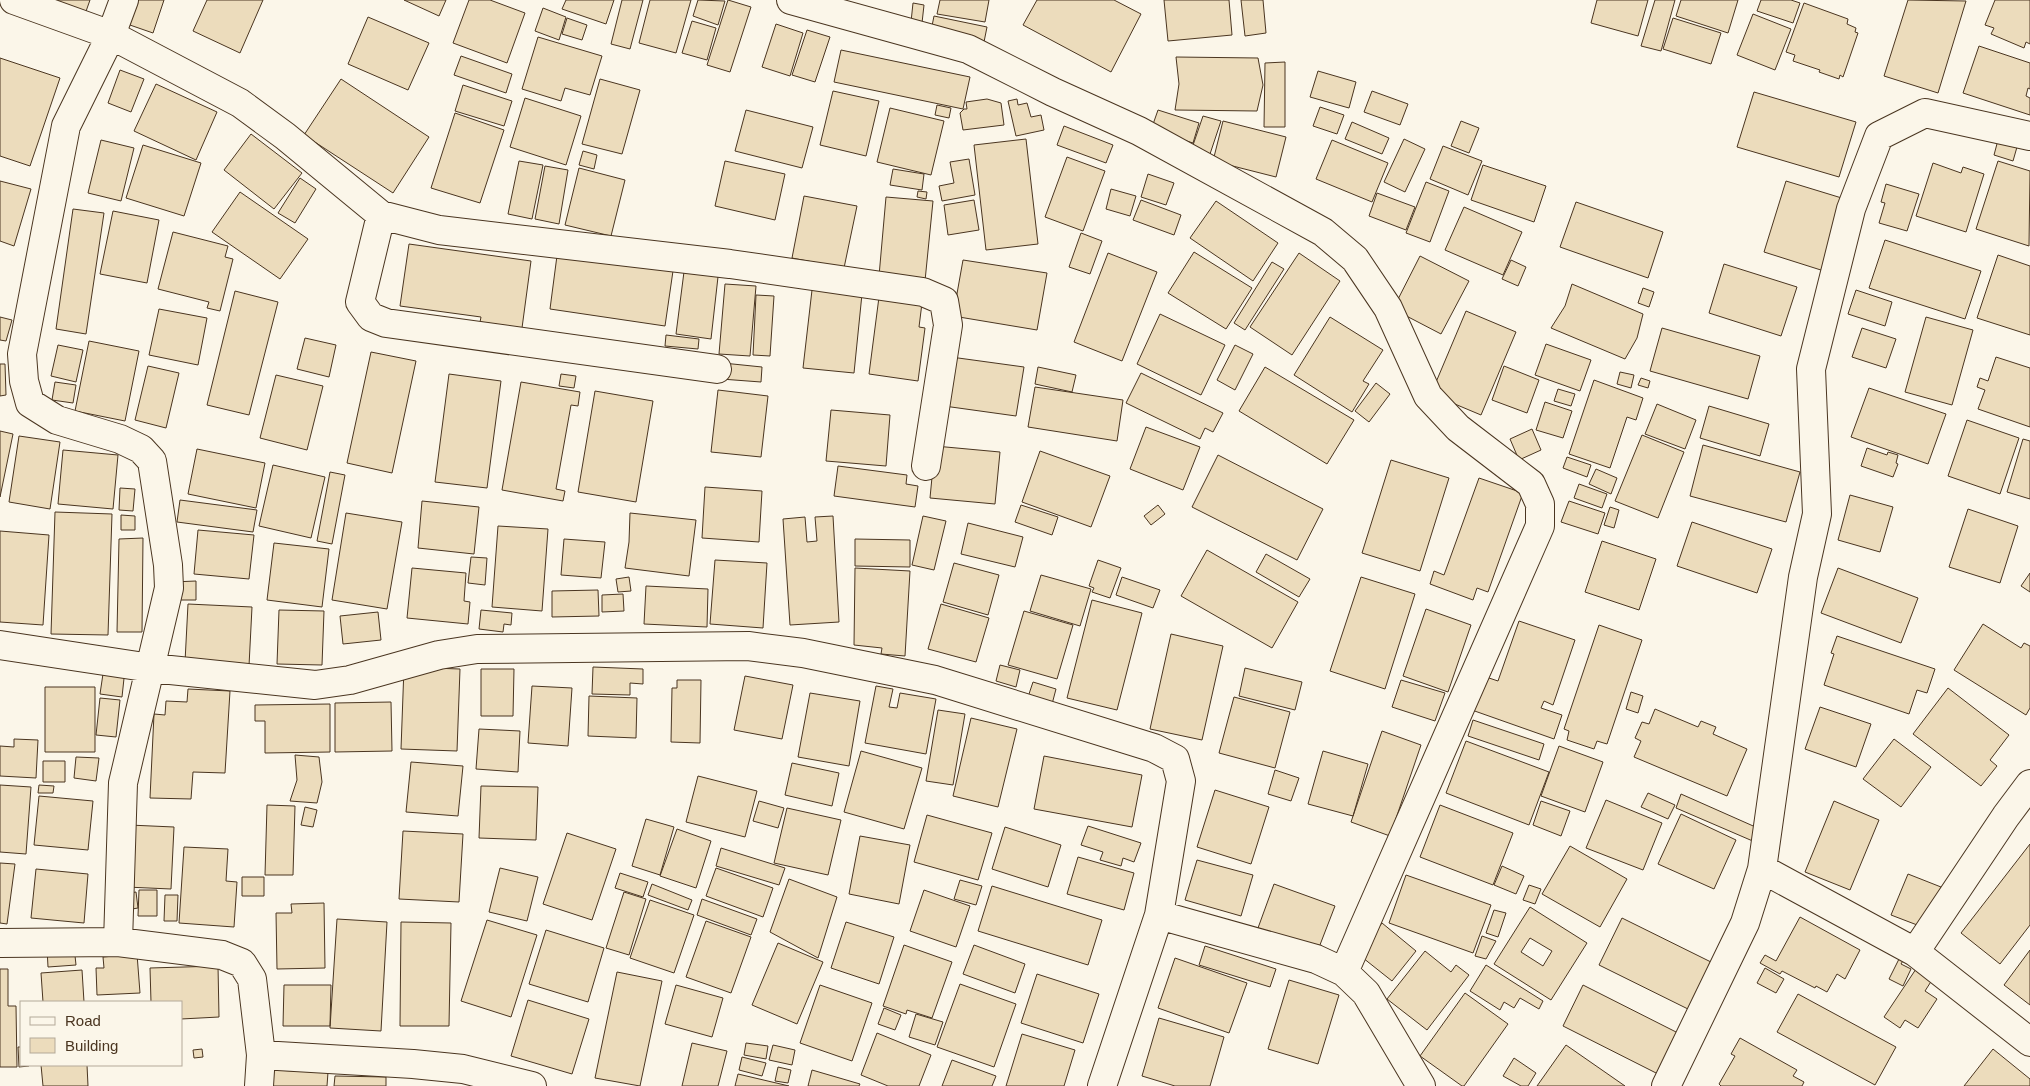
<svg xmlns="http://www.w3.org/2000/svg" width="2030" height="1086" font-family="Arial,sans-serif">
<rect width="100%" height="100%" fill="#fbf6e9"/>
<path fill="#ecdcbc" stroke="#4a3520" fill-rule="evenodd" d="M39,0H90L84,17Z
M135,0H164L153,33L127,24Z
M207,0H263L240,53L193,31Z
M404,0H446L439,16Z
M469,0H490L525,13L507,63L453,43Z
M566,0H614L606,24L562,9Z
M622,0H643L630,49L611,44Z
M650,0H691L676,53L639,43Z
M698,0L725,1L718,25L693,16Z
M728,0L751,7L730,72L707,65Z
M940,0H989L985,22L937,14Z
M1037,0H1114L1141,14L1111,72L1023,25Z
M1164,0H1229L1232,35L1168,41Z
M1241,0H1263L1266,33L1245,36Z
M1597,0H1648L1638,36L1591,23Z
M1655,0H1675L1661,51L1641,46Z
M1681,0H1738L1728,33L1676,16Z
M1761,0H1791L1800,3L1793,23L1757,11Z
M1908,0L1966,1L1938,93L1884,76Z
M1995,0H2030V44L2026,42L2024,48L1991,34L1994,28L1985,25Z
M913,3L924,5L922,23L911,22Z
M1804,3L1848,19L1847,24L1856,28L1855,32L1858,33L1843,77L1840,75L1839,79L1819,72L1820,70L1793,61L1795,55L1786,52Z
M543,8L566,17L559,40L535,31Z
M1753,14L1791,29L1775,70L1737,55Z
M934,16L987,27L983,47L930,36Z
M368,17L429,43L408,90L348,64Z
M567,18L587,25L582,40L562,34Z
M1673,18L1721,33L1711,64L1663,49Z
M692,21L716,28L707,60L682,53Z
M776,24L803,33L790,76L762,67Z
M807,30L830,37L815,82L792,75Z
M538,37L602,56L590,95L565,88L561,101L522,89Z
M1979,46L2030,63V89L2028,88L2026,96L2030,98V115L1963,93Z
M841,50L970,77L963,109L834,82Z
M461,56L512,74L506,93L454,75Z
M1176,57L1258,58L1263,85L1257,111L1175,110L1179,84Z
M0,58L60,78L30,166L0,156Z
M1285,62V127H1264L1265,63Z
M120,70L144,79L131,112L108,103Z
M1318,71L1356,82L1349,108L1310,97Z
M341,79L429,137L393,193L304,135Z
M600,79L640,90L622,154L582,144Z
M156,84L217,112L196,160L134,131Z
M463,85L512,101L504,126L455,111Z
M833,91L879,101L866,156L820,145Z
M1372,91L1408,104L1400,125L1364,112Z
M1754,92L1856,122L1839,177L1737,147Z
M525,98L581,116L566,165L510,147Z
M987,99L1001,103L1004,125L963,130L960,113L964,109H967L966,102Z
M1017,99L1018,105L1027,103L1031,117L1041,115L1044,130L1016,136L1008,101Z
M937,105L951,108L949,118L935,115Z
M1320,107L1344,115L1337,134L1313,126Z
M890,108L944,121L931,175L877,162Z
M746,110L813,127L802,168L735,151Z
M1158,110L1199,123L1193,143L1151,130Z
M455,113L504,130L480,203L431,188Z
M1203,116L1221,121L1209,157L1191,151Z
M1223,121L1286,137L1276,177L1213,161Z
M1461,121L1479,128L1469,153L1451,146Z
M1352,122L1389,138L1382,154L1345,139Z
M1064,126L1113,145L1106,163L1057,145Z
M251,134L302,173L274,209L224,170Z
M1026,139L1038,244L986,250L974,145Z
M1404,139L1425,149L1405,192L1384,182Z
M101,140L134,148L121,201L88,193Z
M1332,140L1388,163L1372,202L1316,179Z
M1998,140L2017,147L2013,161L1994,155Z
M143,145L201,163L184,216L126,198Z
M1443,146L1482,161L1468,195L1430,179Z
M583,151L597,155L594,169L579,165Z
M1067,157L1105,171L1083,231L1045,217Z
M969,159L975,195L942,201L939,186L954,183L950,162Z
M519,161L543,165L532,219L508,214Z
M725,161L785,174L775,220L715,206Z
M1998,161L2030,171L2029,246L1976,229Z
M1933,163L1961,173L1963,167L1984,174L1966,232L1916,216Z
M1483,165L1546,186L1534,222L1471,200Z
M545,166L568,170L559,224L535,219Z
M579,168L625,180L611,236L565,225Z
M893,169L924,174L922,190L890,185Z
M1148,174L1174,183L1166,205L1141,197Z
M300,178L316,189L295,223L278,213Z
M0,181L31,189L14,246L0,241Z
M1786,181L1845,199L1824,271L1764,252Z
M1426,182L1449,191L1430,242L1406,233Z
M1886,184L1919,194L1907,231L1879,223L1885,203L1881,202Z
M1111,189L1136,196L1130,216L1106,209Z
M918,191L927,192L926,199L917,197Z
M240,192L308,239L280,279L212,232Z
M1377,193L1415,207L1406,230L1369,216Z
M804,196L857,206L844,268L792,258Z
M886,197L933,201L925,281L879,276Z
M974,200L979,230L948,235L944,205Z
M1141,200L1181,215L1174,235L1133,220Z
M1216,201L1278,243L1253,281L1190,238Z
M1576,202L1663,232L1648,278L1560,247Z
M1464,207L1522,232L1503,275L1445,250Z
M73,209L104,213L86,334L56,329Z
M113,211L159,220L147,283L100,274Z
M173,232L228,246L225,257L233,259L220,311L207,308L209,302L158,289Z
M1081,233L1102,241L1090,274L1069,267Z
M1885,240L1981,271L1965,319L1869,288Z
M409,244L531,261L522,328L480,322L481,317L400,306Z
M558,248L674,264L665,326L550,309Z
M1194,252L1252,288L1226,329L1168,293Z
M1108,253L1157,272L1122,361L1074,342Z
M1299,253L1340,281L1292,355L1250,327Z
M1998,255L2030,266V335L1977,318Z
M1420,256L1469,281L1441,334L1393,309Z
M963,260L1047,273L1037,330L953,316Z
M1511,260L1526,267L1518,286L1502,279Z
M1272,262L1284,269L1245,330L1234,323Z
M685,264L719,268L711,339L676,334Z
M1724,264L1797,287L1781,336L1709,313Z
M725,284L756,286L750,356L719,354Z
M1572,284L1643,314L1637,338L1625,359L1551,328L1565,306Z
M1643,288L1654,292L1649,307L1638,303Z
M812,290L862,294L854,373L803,368Z
M1856,290L1892,302L1885,326L1848,314Z
M235,291L278,302L249,415L207,405Z
M756,295L774,296L770,356L753,355Z
M879,297L922,303L919,327L925,328L918,381L869,374Z
M159,309L207,318L198,365L149,355Z
M1466,311L1516,332L1481,415L1431,394Z
M1160,314L1225,345L1201,395L1137,364Z
M0,317L12,320L6,341L0,340Z
M1330,317L1383,350L1363,381L1369,384L1352,412L1294,375Z
M1926,317L1973,330L1952,405L1905,392Z
M1662,328L1760,356L1748,399L1650,371Z
M1862,328L1896,339L1886,368L1852,357Z
M666,335L699,339L698,349L665,346Z
M305,338L336,345L329,377L297,369Z
M89,341L139,351L125,421L75,411Z
M1546,344L1591,360L1580,391L1535,375Z
M58,345L83,350L76,382L51,376Z
M1235,345L1253,354L1235,390L1217,380Z
M371,352L416,361L392,473L347,463Z
M951,357L1024,367L1016,416L944,406Z
M1996,357L2030,368V427L1978,409L1985,390L1977,387L1980,378L1988,381Z
M723,363L762,367L761,382L721,379Z
M0,364H5L6,395L0,396Z
M148,366L179,373L166,428L135,420Z
M1504,366L1539,380L1527,413L1492,400Z
M1038,367L1076,375L1072,392L1035,384Z
M1265,367L1354,420L1327,464L1239,411Z
M1620,372L1634,375L1631,388L1617,384Z
M1141,373L1223,413L1213,432L1205,428L1200,439L1126,403Z
M449,374L501,381L487,488L435,482Z
M561,374L576,376L574,388L559,386Z
M276,375L323,386L307,450L260,438Z
M1641,378L1650,381L1648,388L1638,385Z
M1594,380L1643,398L1636,420L1627,417L1610,468L1569,454Z
M55,382L76,385L73,403L52,400Z
M521,382L580,392L578,406L571,405L556,489L565,491L563,501L502,490Z
M1376,383L1390,394L1369,422L1355,411Z
M1035,387L1123,400L1117,441L1028,427Z
M1869,388L1946,414L1928,464L1851,437Z
M1558,389L1575,394L1571,406L1554,401Z
M718,390L768,396L761,457L711,452Z
M595,391L653,401L636,502L578,492Z
M1545,402L1572,411L1563,438L1536,430Z
M1657,404L1696,420L1685,449L1645,434Z
M1709,406L1769,424L1760,456L1700,438Z
M831,410L890,415L886,466L826,461Z
M1967,420L2019,438L2000,494L1948,476Z
M1146,427L1200,447L1183,490L1130,469Z
M1532,429L1541,450L1519,460L1510,439Z
M0,431L13,434L0,497Z
M1642,435L1684,452L1658,518L1615,501Z
M19,436L60,442L50,509L9,502Z
M2023,439L2030,441V499L2007,492Z
M1703,445L1800,472L1786,522L1690,496Z
M935,446L1000,452L995,504L930,498Z
M1867,448L1887,455L1888,452L1898,455L1896,463L1898,464L1893,477L1861,466Z
M197,449L265,463L256,508L188,494Z
M63,450L118,455L113,509L58,504Z
M1040,451L1110,476L1091,527L1022,502Z
M1218,455L1323,509L1297,560L1192,507Z
M1567,457L1591,465L1587,477L1563,468Z
M1391,460L1449,478L1420,571L1362,553Z
M273,465L325,477L311,538L259,526Z
M838,466L907,475L906,484L918,486L915,507L834,496Z
M1596,469L1617,478L1611,494L1589,484Z
M330,472L345,475L332,544L317,541Z
M1479,478L1523,493L1488,592L1477,588L1473,600L1430,584L1434,571L1444,575Z
M1579,484L1607,494L1602,508L1574,498Z
M705,487L762,491L759,542L702,538Z
M120,488L135,489L133,511L119,510Z
M1850,495L1893,507L1880,552L1838,540Z
M180,500L257,510L253,532L177,522Z
M422,501L479,507L474,554L418,548Z
M1569,501L1605,513L1598,534L1561,522Z
M1021,505L1058,517L1052,535L1015,522Z
M1158,505L1165,514L1151,525L1144,516Z
M1610,507L1619,510L1614,528L1604,525Z
M1968,509L2018,526L2000,583L1949,567Z
M55,512L112,514L108,635L51,634Z
M346,513L402,522L387,609L332,600Z
M630,513L696,520L689,576L625,568L629,542Z
M121,515L135,516V530H121Z
M833,516L839,622L790,625L783,519L805,517L807,542L817,541L815,517Z
M923,516L946,521L934,570L912,565Z
M1692,522L1772,549L1757,593L1677,566Z
M968,523L1023,537L1015,567L961,554Z
M498,526L548,529L542,611L492,607Z
M198,530L254,535L249,579L194,574Z
M0,531L49,535L43,625L0,622Z
M143,538L142,632H117L119,539Z
M564,539L605,542L601,578L561,575Z
M855,539L910,540V567L855,566Z
M1602,541L1656,559L1639,610L1585,592Z
M274,543L329,549L322,607L267,600Z
M1207,550L1298,602L1272,648L1181,596Z
M1266,554L1310,579L1299,597L1256,572Z
M471,557L487,558L485,585L468,583Z
M715,560L767,563L763,628L710,624Z
M1098,560L1121,568L1110,598L1092,592L1094,588L1089,586Z
M954,563L999,575L988,615L943,602Z
M412,568L466,573L464,601L470,602L468,624L407,618Z
M855,568L910,571L905,656L881,654L882,648L854,645Z
M1838,568L1918,598L1901,643L1821,613Z
M2030,573V592L2021,586Z
M1041,575L1091,589L1080,626L1030,611Z
M629,577L631,591L618,592L616,579Z
M1122,577L1160,590L1153,608L1116,595Z
M1361,577L1415,594L1385,689L1330,671Z
M196,581V600H172V582Z
M646,586L708,589L707,627L644,624Z
M598,590L599,616L552,617V591Z
M623,594L624,611L602,612V595Z
M1092,600L1142,613L1117,710L1067,698Z
M188,604L252,607L249,666L185,662Z
M941,604L989,618L976,662L928,649Z
M1426,609L1471,625L1448,692L1403,676Z
M279,610L324,611L322,665L277,664Z
M481,610L512,613L511,625L504,624L503,632L479,629Z
M1024,611L1073,625L1057,679L1008,665Z
M378,612L381,640L343,644L340,616Z
M1519,621L1575,640L1553,705L1544,701L1541,708L1562,715L1554,739L1469,709L1480,675L1498,681Z
M1983,624L2021,648L2024,643L2030,646V708L2026,715L1954,670Z
M1599,625L1642,640L1607,744L1597,741L1594,749L1567,740L1569,731L1564,729Z
M1171,634L1223,646L1202,740L1150,729Z
M1837,636L1935,669L1927,693L1917,690L1909,714L1824,685L1834,654L1831,653Z
M1000,665L1020,670L1016,687L996,681Z
M104,667L125,669L122,697L100,694Z
M404,667L460,669L457,751L401,749Z
M593,667L643,669V684L630,683V695L592,694Z
M1245,668L1302,682L1295,710L1239,696Z
M481,669H514L513,716H481Z
M745,676L793,685L782,739L734,730Z
M677,680H701L700,743L671,742L672,688H677Z
M1401,680L1445,693L1435,721L1392,707Z
M1033,682L1056,689L1051,708L1027,700Z
M532,686L572,688L568,746L528,743Z
M876,686L893,689L889,707L897,708L900,693L936,699L926,754L865,743Z
M45,687H95V752H45Z
M1948,688L2009,735L1990,760L1997,766L1981,786L1913,734Z
M188,689L230,691L225,773L193,772L191,799L150,798L154,714L165,715L166,701L187,702Z
M1631,692L1643,696L1638,713L1626,709Z
M810,693L860,701L849,766L798,757Z
M589,696L637,698L636,738L588,736Z
M1234,697L1290,712L1275,768L1219,753Z
M100,698L120,700L116,737L96,735Z
M391,702L392,751L335,752V703Z
M330,704V752L265,753V721H255V705Z
M1820,707L1871,724L1856,767L1805,749Z
M1655,709L1698,727L1701,721L1716,727L1713,734L1747,749L1727,796L1634,757L1641,741L1635,738L1642,722L1649,724Z
M938,710L965,714L953,785L926,781Z
M971,718L1017,729L998,807L953,796Z
M1473,720L1544,744L1539,760L1468,736Z
M479,729L520,731L518,772L476,769Z
M1382,731L1421,745L1390,836L1351,822Z
M14,739L38,740L36,778L0,776V746L14,747Z
M1894,739L1931,767L1901,807L1863,779Z
M1466,741L1549,772L1529,825L1446,793Z
M1559,746L1603,762L1585,812L1541,796Z
M861,751L922,768L904,829L844,812Z
M1323,751L1368,764L1353,816L1308,804Z
M295,755L319,757L322,782L317,803L290,801L297,780Z
M1044,756L1142,775L1132,827L1034,809Z
M76,757L99,758L96,781L74,778Z
M43,761H65V782H43Z
M411,762L463,766L458,816L406,812Z
M792,763L839,773L832,806L785,795Z
M1275,770L1299,778L1291,801L1268,794Z
M698,776L757,791L745,837L686,822Z
M0,785L31,787L26,854L0,852Z
M39,785L54,786L53,793H38Z
M481,786L538,787L536,840L479,838Z
M1215,790L1269,807L1251,864L1197,847Z
M1648,793L1675,805L1668,819L1641,807Z
M1681,794L1760,829L1755,842L1676,808Z
M39,796L93,801L88,850L34,845Z
M1606,800L1662,823L1643,870L1586,848Z
M759,801L784,808L778,828L753,821Z
M1541,801L1570,811L1561,836L1533,825Z
M1834,801L1879,820L1850,890L1805,872Z
M267,805L295,806L293,875H265Z
M1440,805L1513,833L1493,885L1420,857Z
M305,807L317,810L313,827L301,825Z
M787,808L841,820L828,875L774,863Z
M1681,814L1736,840L1714,889L1658,864Z
M927,815L992,833L978,880L914,862Z
M646,819L674,827L660,875L632,866Z
M129,825L174,827L171,889L126,887Z
M1088,826L1141,843L1134,862L1123,858L1121,866L1100,860L1103,852L1081,845Z
M1005,827L1061,845L1048,887L992,869Z
M677,829L711,841L696,888L660,876Z
M403,831L463,834L459,902L399,899Z
M567,833L616,849L592,920L543,904Z
M860,836L910,845L899,904L849,894Z
M2030,844V925L2000,964L1961,933Z
M1570,846L1627,879L1600,927L1542,894Z
M184,847L228,849L226,881L237,882L234,927L179,923Z
M721,848L785,868L779,885L716,866Z
M1078,857L1134,873L1124,910L1067,894Z
M1197,860L1253,875L1241,916L1185,900Z
M0,863L15,864L7,924L0,923Z
M1502,866L1524,876L1516,894L1494,885Z
M500,868L538,877L527,921L489,912Z
M716,868L773,888L763,917L706,896Z
M36,869L88,874L84,923L31,918Z
M620,873L648,882L643,897L615,888Z
M1908,874L1941,887L1925,928L1891,915Z
M1406,875L1491,905L1473,953L1389,923Z
M242,877H264V896H242Z
M789,879L837,897L818,958L770,932Z
M960,880L982,886L976,905L954,899Z
M652,884L692,900L688,910L648,895Z
M1274,884L1335,906L1318,950L1258,928Z
M1529,885L1541,889L1535,904L1523,900Z
M992,886L1102,920L1088,965L978,931Z
M139,890H157V916H138Z
M924,890L970,906L956,947L910,931Z
M136,892L138,908L126,910L124,894Z
M624,892L646,899L629,955L606,948Z
M165,895H178L177,921H164Z
M702,899L757,919L751,935L697,915Z
M650,900L694,915L674,973L630,958Z
M324,903L325,968L277,969L276,913H292L291,904Z
M1530,907L1587,943L1551,1000L1494,964ZM1530,938L1552,951L1543,966L1521,952Z
M1494,910L1506,913L1498,937L1486,933Z
M1800,917L1860,950L1845,979L1837,974L1827,992L1816,986L1815,988L1782,971L1780,974L1760,963L1765,955L1776,961Z
M1622,918L1715,964L1692,1011L1599,965Z
M337,919L387,922L381,1031L330,1028Z
M487,920L537,935L511,1017L461,1001Z
M706,921L751,937L731,993L686,977Z
M401,922L451,923L449,1026H400Z
M846,922L894,937L879,984L831,968Z
M1382,923L1416,951L1392,981L1358,954Z
M546,930L604,948L588,1002L529,984Z
M1482,936L1496,941L1486,959L1475,956Z
M778,943L823,962L797,1024L752,1005Z
M904,945L952,962L932,1018L907,1010L906,1014L883,1006Z
M974,945L1025,964L1015,993L963,974Z
M74,946L76,965L48,967L47,948Z
M1205,946L1276,969L1270,987L1199,965Z
M2030,950V1005L2004,985Z
M1425,951L1451,972L1456,965L1469,975L1427,1030L1387,999Z
M137,954L140,993L97,995L96,968H104L103,957Z
M1900,957L1904,959L1901,964L1911,969L1903,986L1889,979Z
M1175,958L1247,983L1229,1033L1158,1008Z
M1486,965L1543,1001L1539,1009L1520,998L1514,1008L1504,1002L1500,1010L1470,991Z
M218,966L219,1017L181,1019V1002H151L150,968Z
M1765,968L1784,979L1776,993L1757,983Z
M0,969H8V1006H16L17,1067H0Z
M1916,969L1932,980L1925,991L1937,999L1918,1028L1905,1020L1900,1028L1884,1017Z
M82,970L84,1002H43L41,973Z
M617,972L662,981L640,1086L595,1078Z
M1037,974L1099,994L1083,1043L1021,1023Z
M1289,980L1339,995L1318,1064L1268,1049Z
M960,984L1016,1004L994,1067L937,1047Z
M284,985H331L330,1026H283Z
M676,985L723,998L712,1037L665,1024Z
M820,985L872,1003L852,1061L800,1043Z
M1583,985L1682,1035L1662,1076L1563,1026Z
M1465,993L1508,1024L1464,1086H1462L1420,1056Z
M1798,994L1896,1047L1875,1085L1777,1032Z
M528,1000L589,1019L572,1074L511,1056Z
M884,1008L901,1015L895,1030L878,1024Z
M916,1014L943,1022L935,1045L909,1037Z
M1159,1018L1224,1037L1210,1086H1175L1142,1076Z
M877,1033L931,1055L919,1086H888L861,1075Z
M1022,1034L1075,1050L1064,1086H1006Z
M1740,1038L1797,1070L1793,1076L1804,1082L1802,1086H1721L1719,1084L1735,1056L1731,1054Z
M692,1043L727,1051L718,1086H682Z
M746,1043L768,1046L766,1059L744,1055Z
M773,1045L795,1050L792,1065L769,1060Z
M1566,1045L1625,1086H1537Z
M18,1047H21V1065H29V1066L19,1067Z
M202,1049L203,1057L194,1058L193,1050Z
M1993,1049L2030,1079V1086H1964Z
M742,1057L766,1063L762,1076L739,1070Z
M1514,1058L1536,1073L1528,1086H1521L1503,1076Z
M952,1060L996,1076L992,1086H942Z
M41,1065H87L88,1086H43Z
M778,1067L791,1070L788,1083L775,1081Z
M269,1070L328,1072L327,1086H268Z
M812,1070L860,1084L859,1086H808Z
M738,1074L789,1086H735Z
M335,1076L386,1077V1086H334Z"/>
<g fill="none" stroke-linecap="round" stroke-linejoin="round">
<g stroke="#4a3520" stroke-width="30">
<path id="street" d="M14,0L111,35L240,103L285,136L381,215L360,302L371,317L386,323L717,369
M124,0L111,35L66,126L22,354L24,381L30,403L57,420L120,439L141,449L152,461L168,565L169,588L123,783L118,942L222,955L242,963L252,979L261,1055L259,1086
M791,0L968,49L1053,92L1139,131L1323,232L1355,259L1388,308L1428,396L1458,428L1531,484L1540,504V526L1344,972
M381,215L439,230L730,264L923,292L944,301L948,325L926,466
M0,645L151,668L315,685L350,680L439,655L477,649L748,646L803,653L935,680L1154,748L1175,759L1181,781L1159,915L1102,1086
M1762,869L1915,952L2030,1042
M1159,915L1316,959L1344,972L1366,993L1421,1086
M0,943L118,942
M1915,952L2006,816L2030,784
M261,1055L413,1064L463,1069L532,1086
M1666,1086L1745,923L1762,869L1803,577L1817,514L1811,369L1851,209L1879,136L1925,113L2030,136"/>
</g>
<use href="#street" stroke="#fbf6e9" stroke-width="28"/>
</g>
<rect x="20" y="1001" width="162" height="65" fill="#fbf6e9" stroke="#b4a999"/>
<rect x="30" y="1017" width="25" height="8" fill="#fbf6e9" stroke="#b4a999"/>
<text x="65" y="1026" font-size="15" fill="#4a3520">Road</text>
<rect x="30" y="1038" width="25" height="15" fill="#ecdcbc" stroke="#b4a999"/>
<text x="65" y="1051" font-size="15" fill="#4a3520">Building</text>
</svg>
